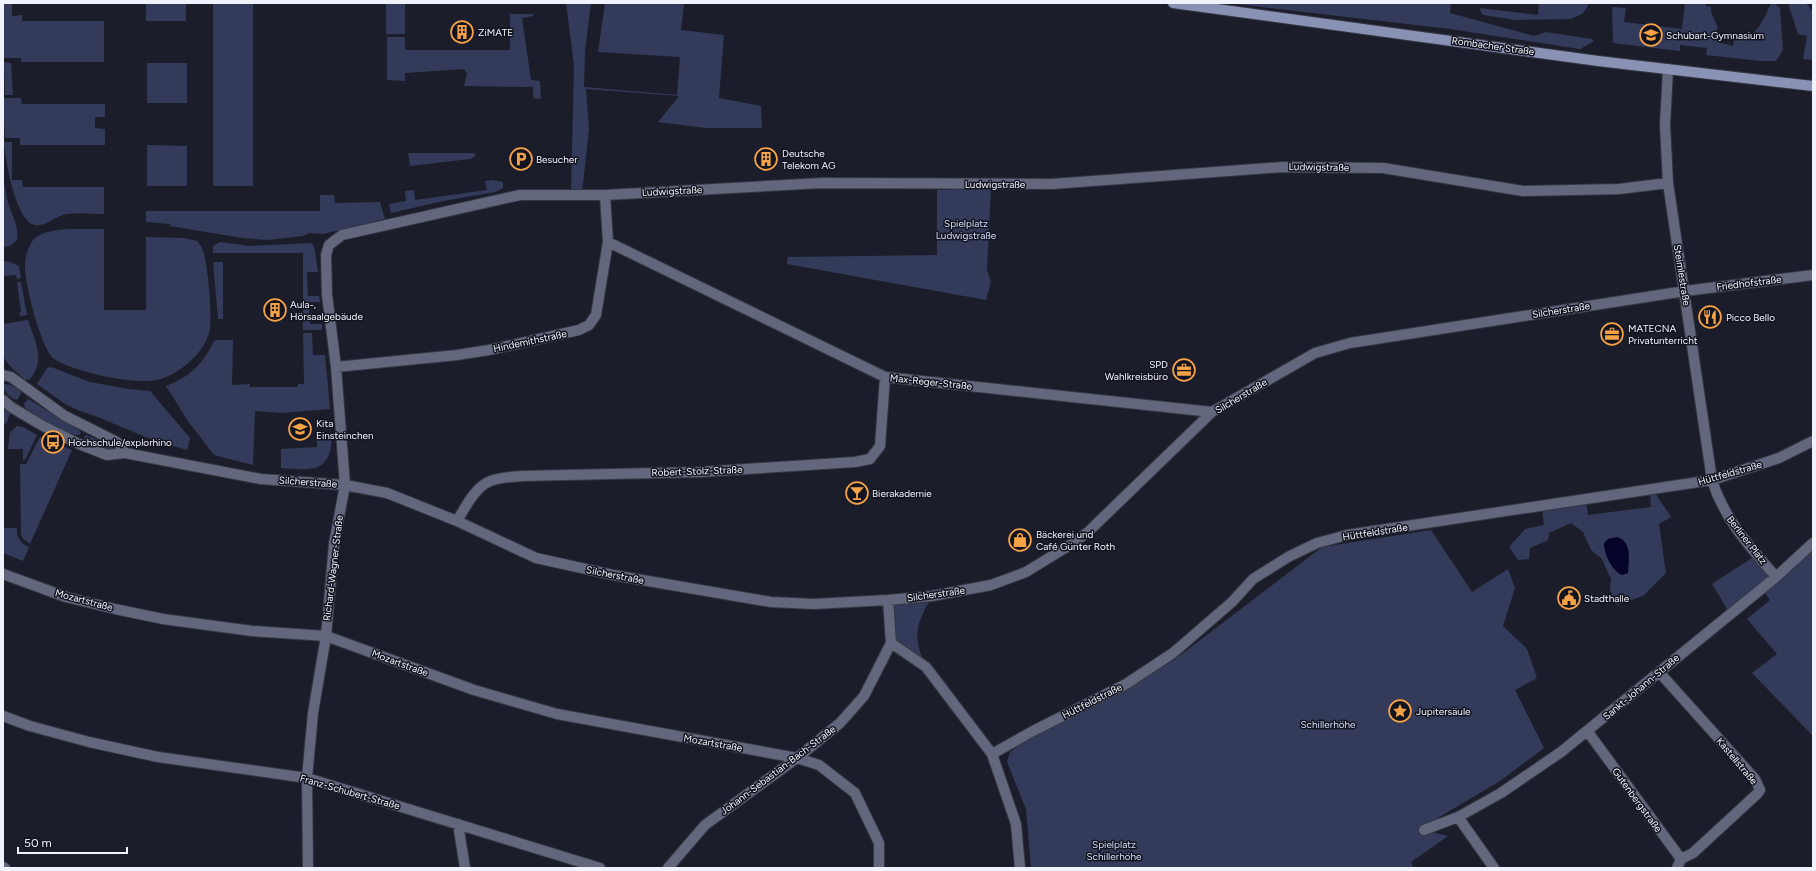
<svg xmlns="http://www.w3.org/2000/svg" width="1816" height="871" font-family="Figtree,sans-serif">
<rect width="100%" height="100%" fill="#1b1e2a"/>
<path fill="#343b5a" d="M3,3L12,4V16L22,15V21H104V62H21V58H3Z
M146,3H186V21H146Z
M213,3H253V186H213Z
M386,3H405V34H386Z
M566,3H591L585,51L584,87L677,95L680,57L598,52L605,3H684L681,30L724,35L719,98L761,106L762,128H706L658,122L679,96L586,89L589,130L582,192H571L574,65Z
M1227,3H1451L1450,13L1534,36L1546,32L1592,39L1594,41L1580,49L1450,29Z
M1539,3H1588V6L1582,14L1571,19L1516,20L1483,15L1479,8L1538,15Z
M1685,3H1705L1706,6L1711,7V12L1718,28L1712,36L1721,43L1733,46L1734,39C1757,39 1763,21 1771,3H1774L1780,8L1783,50L1776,61H1760L1706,55L1707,48L1680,45V51L1613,43L1612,7L1626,8L1624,22L1682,29Z
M1788,3H1806L1813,12V60L1803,59L1807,36L1798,34Z
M510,14H533V16L522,18L531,80L540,81L541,99L533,98V87L464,86L467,74L464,69L405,73V81L387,80V37H405V50H510Z
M4,62L11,63L13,95H5Z
M147,63H187V103H147Z
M3,98H21L22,104H105V117H95V128L105,129V145H20V138H5Z
M4,142H12V180H22L23,187H104V214C92,214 79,213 67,214C56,215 47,227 35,225C16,222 5,159 4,142Z
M147,145L187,146V186H147Z
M408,153H474L476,156L470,159L410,166Z
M3,176C5,187 6,198 10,208C15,222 18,225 17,240L10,246L3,247Z
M491,180L503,182V188L495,192L443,201L391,213L389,204L406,201L405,191L414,190L415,200L487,190L485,181Z
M991,188L987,270L991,282L986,300L787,264L788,257L937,255V190Z
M320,195H334L335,203L380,202L385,219L323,234L309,233L303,236L267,240L242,238L170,226V224L146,222V211H320Z
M68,229H104V310H146V237L184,238L197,241C198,243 201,245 202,248C208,261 212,315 210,329C206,352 179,375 157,380C134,385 74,372 54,359C41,349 24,282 25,265C25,257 29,244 34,239C42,231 58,230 68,229Z
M220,242L250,246L312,243L315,250L318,272H307L308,296H319L320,302H309L310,324H322V330H303V253H213V246Z
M7,261L19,266L21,278L17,279L16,275L3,276V262Z
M213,262H223V319H218Z
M17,282H21L27,315L20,316L19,313L21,312Z
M28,320C35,341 46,360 30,379L25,380L11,367L3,357V324Z
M303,333H312L313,355H325L330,409L282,413L255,411L253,465L214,455L188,421L166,386C193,375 201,365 215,340H233L232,385L250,384V387H298V384H304Z
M51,367L90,382L128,389L150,391L190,438L187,450L148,438L98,417L80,411L65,404L37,384L47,368Z
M3,384L11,385L22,392L17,400C10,399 3,391 3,384Z
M28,399L79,430L81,433L79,435C70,437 33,414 25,408L24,404Z
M3,409L10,413L7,422L3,426Z
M17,426L23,427L37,435L25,460H23V449H8L10,432Z
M86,435L112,445L114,449L111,450L85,441L84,438Z
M332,436C331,474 311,470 281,468V449L317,447V437Z
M40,437L72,450L30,544L23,539L21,535L20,464H26Z
M1650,493H1655L1671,517L1659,524L1666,573L1643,596L1617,605L1610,590L1611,579L1602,559L1591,550L1583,532L1571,523L1549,533L1548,540L1530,548L1529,559L1518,560L1509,547L1525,529L1544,525L1542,509L1586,502L1588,515L1651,507Z
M3,528H17C16,537 21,544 29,547L23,561L3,553Z
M1431,530L1472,592L1508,569L1515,588L1503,626L1527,649L1537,678L1515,690L1544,748L1500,781L1436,819L1424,830L1448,836L1411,862L1414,868H1031L1026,809L1007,762L1010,752L1025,741L1174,660L1322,547Z
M1813,549V736L1752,673L1777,654L1747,619L1770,600L1763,591Z
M1755,556L1773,577L1729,612L1712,584Z
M932,596C916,625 912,635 926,667L894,641L891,604Z"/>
<path fill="#050329" d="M1617,537C1632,541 1629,560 1628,573L1622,575C1612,571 1604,554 1604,543L1608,539Z"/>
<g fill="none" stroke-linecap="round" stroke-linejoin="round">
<g stroke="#353843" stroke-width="12">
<path id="street" d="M1668,69L1665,125L1668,183L1712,480C1724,519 1750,547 1776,577
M608,242L885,377L1212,412
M336,367L457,355L489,350L579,330L589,325L596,315L608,242L605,195
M3,375L11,377L65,416L117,442L125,453
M3,400L11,407L43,426L79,444L107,455L125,453L261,479L345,485L387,493L457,521L536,558L613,575L771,602L814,604L888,600L932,596L991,585L1026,572L1070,545L1088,532L1212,412L1315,353L1350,343L1685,291L1813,275
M457,521C465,508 474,489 488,482C499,477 511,477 522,476L700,472L855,462L870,459L880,446L885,377
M3,574L66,597L115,609L163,619L252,631L326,636L474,690L557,714L797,758L819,765L855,793L879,843V868
M888,600L891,643L926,667L992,754L1016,824L1020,868
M1659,672L1755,779L1760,790L1757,794L1693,853L1681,859
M3,716L30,726L89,742L158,757L307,778L600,868
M1588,732L1681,859L1677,868
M992,754L1033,731L1126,684L1173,653L1232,602L1253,579L1288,557L1317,543L1347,535L1712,480L1779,458L1813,441
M1458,817L1494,868
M458,824L465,868
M1424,830L1458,817L1501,793L1561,752L1776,577L1813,543
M3,867L5,868
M308,868L307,778L313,713L326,636L334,544L345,485L336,367L327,295L326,255L329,245L342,235L520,195H605L822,183L1052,184L1283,167L1383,168L1523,191L1619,189L1668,183
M668,868L705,825L797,758L840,723L864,696L891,643"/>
</g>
<g stroke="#353843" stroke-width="12">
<path id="secondary" d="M1173,3L1598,61L1813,86"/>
</g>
<use href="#street" stroke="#62677d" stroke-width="10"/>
<use href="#secondary" stroke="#8991b4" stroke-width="10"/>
</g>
<defs>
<g id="building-ring" transform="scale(1.15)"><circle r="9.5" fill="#121420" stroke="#f6a247" stroke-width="1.5"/><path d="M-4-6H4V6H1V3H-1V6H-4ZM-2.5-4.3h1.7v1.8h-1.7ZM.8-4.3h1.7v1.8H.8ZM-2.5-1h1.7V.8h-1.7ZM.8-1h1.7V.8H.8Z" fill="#f6a247"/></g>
<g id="school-ring" transform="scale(1.15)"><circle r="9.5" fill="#121420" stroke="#f6a247" stroke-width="1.5"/><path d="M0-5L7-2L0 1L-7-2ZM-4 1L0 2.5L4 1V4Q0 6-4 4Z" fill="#f6a247"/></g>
<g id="parking-ring" transform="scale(1.15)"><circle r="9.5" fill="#121420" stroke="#f6a247" stroke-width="1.5"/><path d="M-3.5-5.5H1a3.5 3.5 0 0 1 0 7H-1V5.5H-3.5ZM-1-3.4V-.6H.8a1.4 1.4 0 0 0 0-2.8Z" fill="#f6a247"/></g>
<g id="restaurant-ring" transform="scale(1.15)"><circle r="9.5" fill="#121420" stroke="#f6a247" stroke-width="1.5"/><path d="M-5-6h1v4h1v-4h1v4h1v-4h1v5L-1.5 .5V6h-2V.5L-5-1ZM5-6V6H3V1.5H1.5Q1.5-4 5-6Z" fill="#f6a247"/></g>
<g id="office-ring" transform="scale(1.15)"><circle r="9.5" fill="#121420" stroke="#f6a247" stroke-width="1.5"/><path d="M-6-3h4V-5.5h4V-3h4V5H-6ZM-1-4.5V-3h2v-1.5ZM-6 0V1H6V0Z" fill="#f6a247"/></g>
<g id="bus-ring" transform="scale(1.15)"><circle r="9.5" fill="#121420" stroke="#f6a247" stroke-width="1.5"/><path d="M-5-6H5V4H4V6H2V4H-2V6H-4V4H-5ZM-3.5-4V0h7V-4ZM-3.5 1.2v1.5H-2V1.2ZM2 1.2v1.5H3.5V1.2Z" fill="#f6a247"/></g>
<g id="bar-ring" transform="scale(1.15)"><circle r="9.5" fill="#121420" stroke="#f6a247" stroke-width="1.5"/><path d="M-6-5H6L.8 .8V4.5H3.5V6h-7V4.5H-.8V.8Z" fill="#f6a247"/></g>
<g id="shop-ring" transform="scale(1.15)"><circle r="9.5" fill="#121420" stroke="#f6a247" stroke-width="1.5"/><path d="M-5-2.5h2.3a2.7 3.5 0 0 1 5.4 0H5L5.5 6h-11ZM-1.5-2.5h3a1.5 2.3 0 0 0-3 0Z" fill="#f6a247"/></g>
<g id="civic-ring" transform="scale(1.15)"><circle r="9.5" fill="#121420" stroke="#f6a247" stroke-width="1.5"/><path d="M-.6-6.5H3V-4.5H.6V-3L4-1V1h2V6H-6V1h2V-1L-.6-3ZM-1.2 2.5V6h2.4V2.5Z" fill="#f6a247"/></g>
<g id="sight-ring" transform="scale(1.15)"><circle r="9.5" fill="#121420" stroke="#f6a247" stroke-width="1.5"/><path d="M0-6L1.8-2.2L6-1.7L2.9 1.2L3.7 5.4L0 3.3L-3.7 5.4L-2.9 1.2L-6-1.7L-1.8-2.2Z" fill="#f6a247"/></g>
</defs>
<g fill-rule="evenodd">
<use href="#building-ring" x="462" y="32"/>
<use href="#school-ring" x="1651" y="35"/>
<use href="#parking-ring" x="521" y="159"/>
<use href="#building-ring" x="766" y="159"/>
<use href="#building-ring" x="275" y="310"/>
<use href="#restaurant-ring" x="1710" y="317"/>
<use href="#office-ring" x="1612" y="334"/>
<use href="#office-ring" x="1184" y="370"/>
<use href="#school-ring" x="300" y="429"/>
<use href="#bus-ring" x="53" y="442"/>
<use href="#bar-ring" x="857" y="493"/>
<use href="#shop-ring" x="1020" y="540"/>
<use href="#civic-ring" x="1569" y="598"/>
<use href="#sight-ring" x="1400" y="711"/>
</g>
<g text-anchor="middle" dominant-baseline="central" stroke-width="3" stroke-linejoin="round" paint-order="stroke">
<g font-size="10" fill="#f1f3fc" stroke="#121420" text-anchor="start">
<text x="478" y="32">ZiMATE</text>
<text x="1666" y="35">Schubart-Gymnasium</text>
<text x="782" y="153">Deutsche<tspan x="782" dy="12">Telekom AG</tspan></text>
<text x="536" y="159">Besucher</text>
<text x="290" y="304">Aula-,<tspan x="290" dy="12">Hörsaalgebäude</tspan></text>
<text x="1726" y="317">Picco Bello</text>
<text x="1628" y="328">MATECNA<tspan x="1628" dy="12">Privatunterricht</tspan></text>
<text x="1168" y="364" text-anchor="end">SPD<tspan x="1168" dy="12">Wahlkreisbüro</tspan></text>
<text x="316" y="423">Kita<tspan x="316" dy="12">Einsteinchen</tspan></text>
<text x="68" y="442">Hochschule/explorhino</text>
<text x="872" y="493">Bierakademie</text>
<text x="1036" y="534">Bäckerei und<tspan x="1036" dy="12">Café Günter Roth</tspan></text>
<text x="1584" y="598">Stadthalle</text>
<text x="1416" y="711">Jupitersäule</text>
</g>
<g font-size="10" fill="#f1f3fc" stroke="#121420">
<text transform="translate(1493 46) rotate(8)">Rombacher Straße</text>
<text transform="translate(1319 167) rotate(1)">Ludwigstraße</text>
<text x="995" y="184">Ludwigstraße</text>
<text transform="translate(672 191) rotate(-3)">Ludwigstraße</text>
<text transform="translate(1682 275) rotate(81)">Steimlestraße</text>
<text transform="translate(1749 283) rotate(-7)">Friedhofstraße</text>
<text transform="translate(1561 310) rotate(-9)">Silcherstraße</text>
<text transform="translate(530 341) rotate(-12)">Hindemithstraße</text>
<text transform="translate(931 382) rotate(6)">Max-Reger-Straße</text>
<text transform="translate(1241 396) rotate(-31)">Silcherstraße</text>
<text transform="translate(697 471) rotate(-2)">Robert-Stolz-Straße</text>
<text transform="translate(1730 473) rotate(-16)">Hüttfeldstraße</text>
<text transform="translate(308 482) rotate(4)">Silcherstraße</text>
<text transform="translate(1375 532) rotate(-9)">Hüttfeldstraße</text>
<text transform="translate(1747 540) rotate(52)">Berliner Platz</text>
<text transform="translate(333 568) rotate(-83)">Richard-Wagner-Straße</text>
<text transform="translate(615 575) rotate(11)">Silcherstraße</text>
<text transform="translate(936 594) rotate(-8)">Silcherstraße</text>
<text transform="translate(84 600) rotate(15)">Mozartstraße</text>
<text transform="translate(400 663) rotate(20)">Mozartstraße</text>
<text transform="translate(1641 687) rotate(-40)">Sankt-Johann-Straße</text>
<text transform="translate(1092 701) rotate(-27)">Hüttfeldstraße</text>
<text transform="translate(713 743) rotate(10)">Mozartstraße</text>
<text transform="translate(1737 761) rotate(50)">Kastellstraße</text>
<text transform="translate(778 770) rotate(-37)">Johann-Sebastian-Bach-Straße</text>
<text transform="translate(350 792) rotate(16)">Franz-Schubert-Straße</text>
<text transform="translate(1637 800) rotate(54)">Gutenbergstraße</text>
</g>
<g font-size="10" fill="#d6ddfc" stroke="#121420">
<text x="966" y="223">Spielplatz<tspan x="966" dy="12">Ludwigstraße</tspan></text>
<text x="1328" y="724">Schillerhöhe</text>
<text x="1114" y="844">Spielplatz<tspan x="1114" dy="12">Schillerhöhe</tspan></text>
</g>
</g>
<rect width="1816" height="871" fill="none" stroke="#f1f3fc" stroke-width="8"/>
<path d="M18 847v6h109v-6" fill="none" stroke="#f1f3fc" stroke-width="2"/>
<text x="24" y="847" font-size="12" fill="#f1f3fc" stroke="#121420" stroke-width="3" paint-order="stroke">50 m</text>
</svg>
